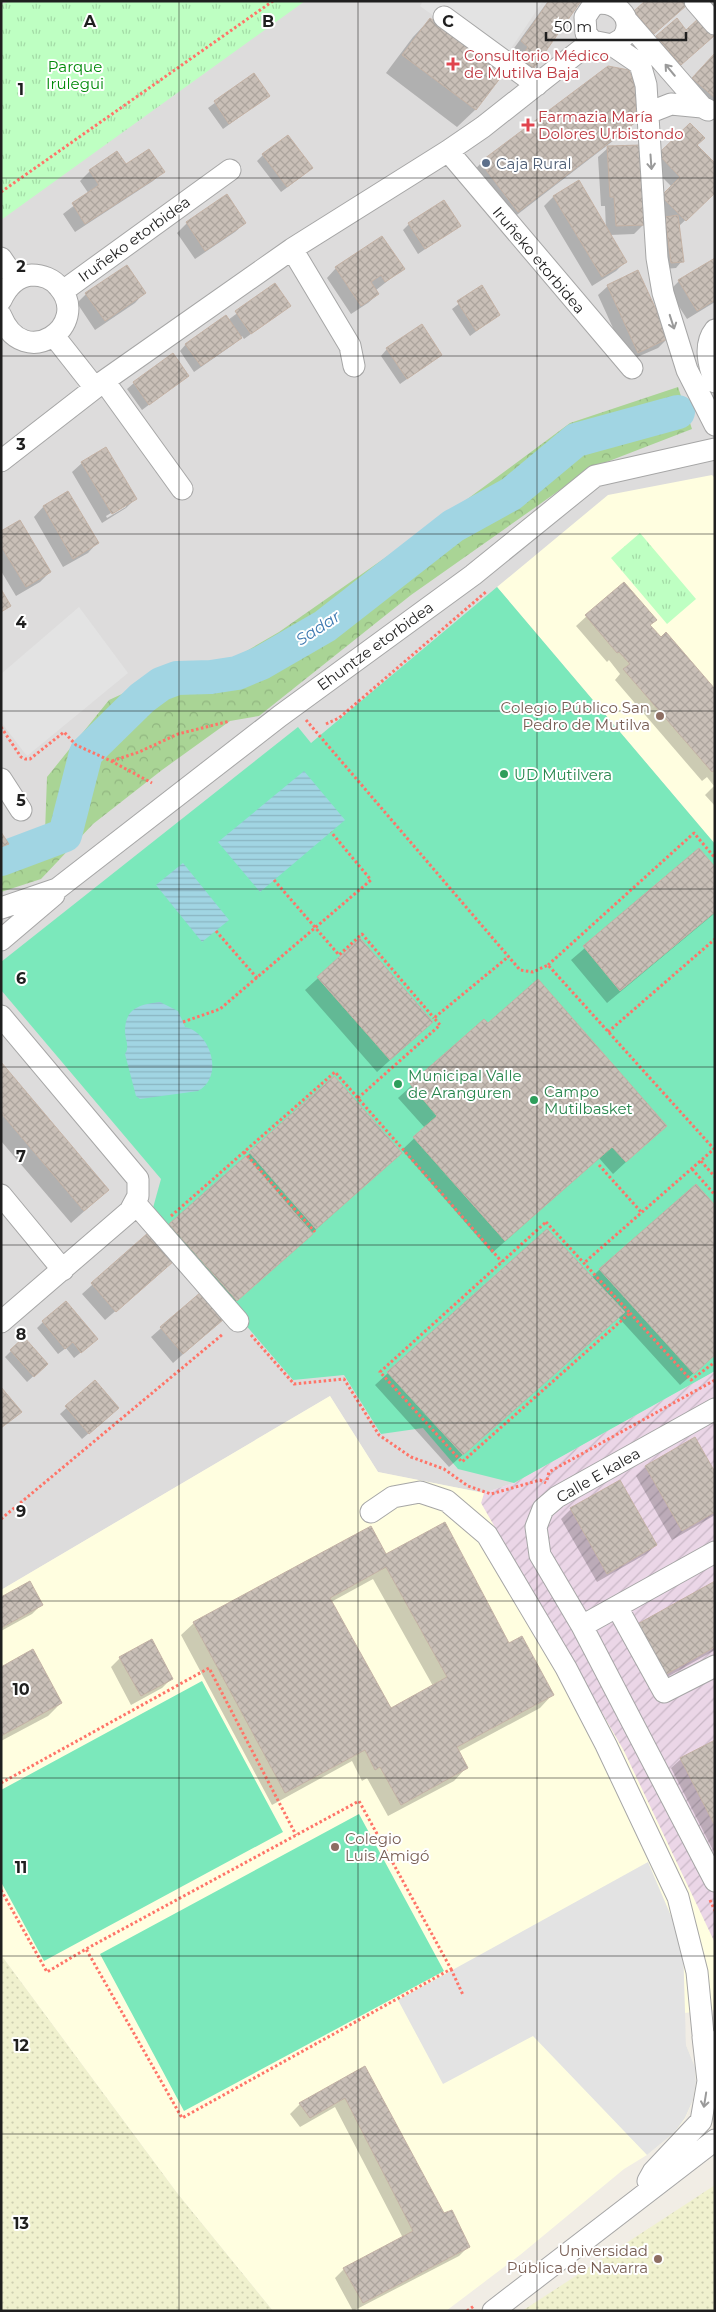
<svg xmlns="http://www.w3.org/2000/svg" width="716" height="2312" font-family="Montserrat,sans-serif">
<defs>
<pattern id="industrial-furrows" width="10" height="10" patternUnits="userSpaceOnUse" patternTransform="scale(1.25)"><rect width="10" height="10" fill="#ebd6e7"/><path d="M-1 1l2-2M0 10L10 0M9 11l2-2" fill="none" stroke="#c9b7c6"/></pattern>
<pattern id="farmland-dots" width="8" height="8" patternUnits="userSpaceOnUse" patternTransform="scale(1.25)"><rect width="8" height="8" fill="#f0f1ce"/><path d="M2 2h.1M6 6h.1" fill="none" stroke="#cdceb0" stroke-width="1.8" stroke-linecap="round"/></pattern>
<pattern id="forest-crowns" width="20" height="18" patternUnits="userSpaceOnUse" patternTransform="scale(1.25)"><rect width="20" height="18" fill="#a9d495"/><path d="M2 6a3 3 0 1 1 6 0M12 15a3 3 0 1 1 6 0" fill="none" stroke="#91b680"/></pattern>
<pattern id="park-tufts" width="24" height="20" patternUnits="userSpaceOnUse" patternTransform="scale(1.25)"><rect width="24" height="20" fill="#beffc2"/><path d="M3 7l-1-3M5 7V3M7 7l1-3M15 17l-1-3M17 17v-4M19 17l1-3" fill="none" stroke="#a3daa6"/></pattern>
<pattern id="water-rules" width="6" height="5" patternUnits="userSpaceOnUse" patternTransform="scale(1.25)"><rect width="6" height="5" fill="#a1d5e3"/><path d="M0 2.5h6" fill="none" stroke="#8ab6c2"/></pattern>
<pattern id="building-cross-hatch" width="8" height="8" patternUnits="userSpaceOnUse" patternTransform="scale(1.25)"><rect width="8" height="8" fill="#c9bfb7"/><path d="M0 0l8 8M0 8l8-8" fill="none" stroke="#aca49d"/></pattern>
</defs>
<rect width="100%" height="100%" fill="#f1ede5"/>
<path fill="#dddcdc" d="M1,1H715V1371L514,1483L484,1493L378,1472L330,1396L1,1590Z"/>
<path fill="url(#industrial-furrows)" d="M715,1371V1963L481,1503L484,1493L514,1483Z"/>
<path fill="#fffee0" d="M712,475L715,478V844L497,587L608,495Z
M330,1396L378,1472L484,1493L481,1503L624,1751L715,1943V2010L684,2013L686,2045L695,2067L696,2082L693,2100L685,2119L674,2133L647,2155L624,2169L520,2255L446,2311H273L177,2193L1,1955V1590Z"/>
<path fill="url(#farmland-dots)" d="M1,1955L177,2193L273,2311H1Z
M715,2185V2311H522L680,2208Z"/>
<path fill="url(#forest-crowns)" d="M678,387L692,429L591,468L411,595L259,716L230,721L162,770L93,824L41,879L1,892V853L45,832L47,777L109,700L172,671L214,670L279,632L439,520L570,423Z"/>
<path fill="url(#park-tufts)" d="M12,1H305L1,220V4Z
M640,533L696,599L667,624L611,558Z"/>
<path fill="#7be8bb" d="M497,587L715,844V1371L514,1483L458,1469L423,1428L381,1434L344,1375L293,1380L151,1215L161,1179L1,990V962L298,727L311,743Z
M202,1681L283,1832L44,1961L1,1882V1790Z
M359,1814L444,1971L184,2111L100,1954Z"/>
<path fill="#e3e3e3" d="M423,1H543L510,50L534,68L522,79L420,6Z
M79,607L128,673L27,756L1,722V674Z
M648,1862L683,1944L686,2045L695,2067L696,2082L693,2100L685,2118L674,2133L647,2155L533,2036L443,2084L398,2000Z"/>
<path fill="url(#water-rules)" d="M304,771L345,820L260,892L218,842Z
M183,863L229,920L202,942L156,885Z
M160,1002L178,1011L185,1027C210,1032 225,1076 198,1091L140,1099L136,1096L125,1054C130,1046 125,1040 125,1031C125,1007 142,1004 160,1002Z"/>
<path fill="#0003" fill-rule="evenodd" d="M548,1H580L533,67L523,77L512,68L520,57L512,51Z
M686,1H715V30Z
M679,11L647,39L629,18L635,12Z
M430,19L502,73L475,110L457,127L386,73L413,37Z
M686,31L706,42L674,70L651,43L657,37Z
M715,53V99L706,108L684,88Z
M253,75L268,96L223,129L208,108Z
M635,121L622,134L505,224L469,176L481,163Z
M690,124L696,146L715,192L678,227L682,261L676,268L665,269L653,207L672,187L649,164Z
M608,148L644,224L634,234L610,235L626,261L616,271L592,286L544,206L553,197L578,182L606,229L605,206H601L598,157Z
M263,155L305,174L281,192L257,161Z
M125,166L163,171L153,181L75,232L63,214L89,194L80,181L90,171Z
M187,223H245L235,232L195,259L177,233Z
M409,224L459,226L418,254L403,230Z
M715,260V302L687,319L669,291L679,281Z
M336,268L403,269L376,290L378,294L368,303L351,314L327,278Z
M275,285L289,306L244,339L242,336L234,344L194,372L180,351L186,344L228,320Z
M608,286L668,338L658,348L628,361L598,295Z
M481,287L499,314L470,336L452,309Z
M144,293L135,303L95,330L77,303L86,294Z
M387,349L441,355L400,384L381,356Z
M187,376L142,410L127,389L134,383Z
M82,463L135,499L126,508L102,523L72,472ZM126,504V507L107,518L106,516Z
M68,493L97,543L88,553L63,567L34,517L43,507Z
M1,533L50,572L40,582L16,596L1,571Z
M623,583L649,626L715,691V806L705,795L714,786L707,777L702,781L615,680L620,674L609,660L607,662L576,626Z
M699,850L715,869V913L607,1003L571,960Z
M360,940L419,1034L377,1072L305,990Z
M484,1020L488,1025L665,1126L613,1174L599,1158L492,1253L402,1150L425,1128L398,1098Z
M1,1064L108,1190L71,1223L1,1141Z
M334,1078L401,1153L223,1313L157,1237Z
M149,1234L163,1270L105,1320L82,1294Z
M600,1269L715,1355L680,1385L618,1317L449,1467L375,1385L388,1373L591,1278Z
M201,1293L223,1319L173,1363L151,1337Z
M43,1322L90,1345L74,1358L66,1348L58,1354L37,1328Z
M11,1351L40,1370L27,1382L5,1357Z
M95,1382L111,1414L82,1439L60,1414Z
M646,1467L715,1474V1515L672,1540L636,1476Z
M571,1509L656,1545L646,1554L597,1582L561,1519Z
M386,1556L508,1645L552,1695L540,1708L458,1752L466,1768L454,1781L388,1816L367,1778L362,1781L352,1761L272,1805L181,1635L194,1623ZM373,1579L433,1686L390,1710L331,1602Z
M715,1582V1650L653,1685Z
M1,1599L42,1604L32,1614L1,1631Z
M120,1658L172,1678L162,1688L131,1705L111,1667Z
M1,1668L61,1703L48,1716L1,1741Z
M715,1741V1854L671,1768L681,1759Z
M365,2068L443,2214L469,2246L459,2256L353,2311L335,2278L344,2269L403,2238L335,2107L300,2127L290,2114L300,2104Z"/>
<g fill="none" stroke-linecap="round" stroke-linejoin="round">
<path stroke="#a1d5e3" stroke-width="34" d="M1,859L65,835L86,753L142,698L161,684L177,678L211,677L237,673L261,663L325,626L453,526L511,494L576,440L678,412"/>
</g>
<path fill="url(#building-cross-hatch)" stroke="#c4b2a5" fill-rule="evenodd" d="M549,1H581L534,68L520,58L528,47L521,41Z
M645,1H684L687,5L654,34L634,11Z
M430,18L504,73L476,110L402,55Z
M677,18L686,30L699,18L714,36L681,65L656,36Z
M715,53V98L692,78Z
M608,66L629,70L636,89V122L518,212L480,162Z
M254,73L270,96L229,124L214,101Z
M690,123L705,138L697,145L715,163V193L686,221L661,196L680,177L658,154Z
M288,135L313,168L287,187L262,154Z
M642,145L645,225L616,226L614,197H610L607,146Z
M149,149L165,172L85,224L72,203L99,185L89,170L117,151L126,164Z
M579,180L627,262L602,277L553,196Z
M227,194L246,223L205,251L186,222Z
M444,200L461,226L425,249L408,223Z
M678,215L684,262L671,263L665,217Z
M382,236L405,269L385,282L381,275L371,282L379,294L361,306L335,267Z
M715,258V300L697,311L678,280Z
M127,265L146,293L105,321L85,293Z
M638,270L669,338L638,353L607,285Z
M275,283L291,306L251,334L235,311Z
M482,285L500,315L476,331L457,301Z
M226,315L242,338L201,366L185,344Z
M422,324L442,355L407,379L386,348Z
M173,353L189,376L149,405L133,382Z
M106,447L137,499L112,514L81,462Z
M68,491L99,543L73,559L43,506Z
M20,520L51,572L26,587L1,546V531Z
M624,582L657,620L650,625L661,637L666,632L715,689V770L712,772L623,669L630,664L619,652L617,653L585,615Z
M1,589L11,606L1,612Z
M1,832L9,844L1,847Z
M699,848L715,867V912L620,991L583,946Z
M360,938L433,1022L390,1060L317,977Z
M538,979L667,1126L626,1162L612,1147L505,1241L413,1137L437,1116L410,1084L484,1019L488,1023Z
M1,1062L109,1190L84,1211L1,1113Z
M334,1076L402,1153L316,1229L249,1152Z
M246,1156L313,1234L237,1301L169,1224Z
M696,1184L715,1205V1355L694,1374L599,1269Z
M547,1229L625,1312L463,1455L387,1372Z
M149,1232L174,1261L116,1312L91,1283Z
M201,1292L224,1319L183,1354L160,1327Z
M66,1301L98,1339L81,1353L73,1342L65,1349L42,1321Z
M24,1337L48,1364L34,1377L10,1350Z
M95,1380L119,1408L89,1434L65,1406Z
M1,1387L22,1412L1,1428Z
M695,1437L715,1472V1512L682,1531L645,1466Z
M620,1480L657,1545L607,1574L570,1508Z
M445,1522L509,1643L522,1636L554,1695L457,1747L468,1768L401,1805L380,1767L375,1770L365,1750L285,1793L193,1622L371,1526L386,1554ZM386,1567L447,1677L391,1708L330,1598Z
M30,1581L43,1605L1,1628V1597Z
M715,1581V1647L663,1676L634,1626Z
M152,1639L173,1679L141,1696L119,1657Z
M33,1649L62,1703L1,1736V1667Z
M715,1740V1826L680,1758Z
M365,2066L444,2213L452,2210L470,2247L363,2303L343,2268L413,2231L345,2098L310,2118L299,2103Z"/>
<g fill="none" stroke-linecap="round" stroke-linejoin="round">
<g stroke="#a6a6a6" stroke-width="23">
<path id="minor" d="M695,1L715,24
M444,17L537,85
M628,22L702,107
M612,45C616,42 622,40 624,36C635,17 615,0 595,4C591,7 588,13 585,17L586,33L592,41L612,45L640,64L646,85L657,258L663,293L687,370L715,425
M648,113L671,104L702,107L708,110
M448,151L632,368
M292,249L350,346L354,366
M1,258L16,280
M63,291L230,170
M1,300C7,287 16,276 32,275C42,275 53,279 59,287C92,325 24,373 1,316
M715,330C703,345 709,366 715,382
M54,336L95,388
M104,381L182,489
M1,461L104,381L292,249L448,151L483,127L592,41
M1,779L21,810
M1,908L57,889L280,716L473,575L595,476L715,449
M1,940L54,895
M1,1016L138,1179V1196L130,1211L1,1322
M1,1195L63,1270
M135,1203L238,1321
M715,1409L557,1497L543,1509L536,1527L540,1555L582,1626L715,1881
M371,1512L393,1497L420,1492L447,1501L487,1535L566,1668L606,1745L678,1897L697,1972L703,2034L715,2052
M617,1607L664,1692L715,1666
M582,1626L715,1552
M648,2181L653,2172L701,2121L708,2081L703,2037
M493,2311L715,2140"/>
</g>
<path stroke="#ff7468" stroke-width="3" stroke-dasharray="2.5 2.5" stroke-linecap="butt" d="M1,192L273,1
M306,720L520,970L533,972L548,965L714,1149L584,1263
M326,724L339,718L487,591
M1,727L21,757L25,759H30L64,732L76,745L111,761L152,783
M112,761L139,752L178,734L230,721
M274,880L339,955L362,934L434,1018
M216,931L257,978
M548,965L694,833L715,858
M183,1022L220,1009L371,880L331,832
M608,1032L715,939
M358,1098L440,1025L434,1018L508,957
M244,1152L315,1232
M701,1161L715,1177
M599,1165L642,1213
M692,1169L715,1195
M171,1216L335,1072L502,1262
M546,1222L630,1313L462,1462L380,1372Z
M630,1313L691,1380L715,1362
M251,1335L294,1384L344,1379L379,1435L411,1457L444,1469L468,1486L491,1494L540,1480L546,1483
M547,1480L549,1472L715,1380
M1,1519L223,1334
M1,1783L209,1668L296,1835
M1,1890L47,1972L86,1949L359,1801L451,1969L182,2118L86,1949
M710,1900L715,1911
M451,1969L463,1995
M467,2311L474,2306"/>
<use href="#minor" stroke="#fff" stroke-width="21"/>
</g>
<defs><path id="oneway-shaft" d="M-6 0H5M1.5-3L5.5 0L1.5 3" fill="none" stroke-width="1.6" stroke-linecap="round" stroke-linejoin="round" transform="scale(1.25)"/></defs>
<g stroke="#9a9a9a">
<use href="#oneway-shaft" transform="translate(670 70) rotate(-130)"/>
<use href="#oneway-shaft" transform="translate(651 162) rotate(86)"/>
<use href="#oneway-shaft" transform="translate(672 322) rotate(72)"/>
<use href="#oneway-shaft" transform="translate(705 2100) rotate(99)"/>
</g>
<path fill="none" stroke="#1f1f1f" stroke-width="1" stroke-opacity="0.55" d="M179,1V2311M358,1V2311M537,1V2311M1,178H715M1,356H715M1,534H715M1,711H715M1,889H715M1,1067H715M1,1245H715M1,1423H715M1,1601H715M1,1778H715M1,1956H715M1,2134H715"/>
<g fill="#e0444e" stroke="#fff" stroke-width="2">
<path d="M450.5 56.5h5v5h5v5h-5v5h-5v-5h-5v-5h5z"/>
<path d="M525.5 117.5h5v5h5v5h-5v5h-5v-5h-5v-5h5z"/>
</g>
<circle fill="#5c6f8a" stroke="#fff" stroke-width="2" cx="486" cy="163" r="5"/>
<g fill="#8d6e63" stroke="#fff" stroke-width="2">
<circle cx="660" cy="716" r="5"/>
<circle cx="335" cy="1847" r="5"/>
<circle cx="658" cy="2259" r="5"/>
</g>
<g fill="#2e9e5b" stroke="#fff" stroke-width="2">
<circle cx="504" cy="774" r="5"/>
<circle cx="398" cy="1084" r="5"/>
<circle cx="534" cy="1100" r="5"/>
</g>
<g text-anchor="middle" dominant-baseline="central" stroke-width="4" stroke-linejoin="round" paint-order="stroke">
<g font-size="15" fill="#be3a42" stroke="#fff" text-anchor="start">
<text x="464" y="55">Consultorio Médico<tspan x="464" dy="17">de Mutilva Baja</tspan></text>
<text x="538" y="116">Farmazia María<tspan x="538" dy="17">Dolores Urbistondo</tspan></text>
</g>
<g font-size="15" fill="#008a09" stroke="#fff">
<text x="75" y="66">Parque<tspan x="75" dy="17">Irulegui</tspan></text>
</g>
<g font-size="15" fill="#4e5e75" stroke="#fff" text-anchor="start">
<text x="496" y="163">Caja Rural</text>
</g>
<g font-size="15" fill="#1f1f1f" stroke="#fff">
<text transform="translate(134 239) rotate(-36)">Iruñeko etorbidea</text>
<text transform="translate(539 260) rotate(50)">Iruñeko etorbidea</text>
<text transform="translate(375 646) rotate(-36)">Ehuntze etorbidea</text>
<text transform="translate(598 1475) rotate(-30)">Calle E kalea</text>
</g>
<g font-size="15" fill="#785e54" stroke="#fff" text-anchor="end">
<text x="650" y="707">Colegio Público San<tspan x="650" dy="17">Pedro de Mutilva</tspan></text>
<text x="345" y="1838" text-anchor="start">Colegio<tspan x="345" dy="17">Luis Amigó</tspan></text>
<text x="648" y="2250">Universidad<tspan x="648" dy="17">Pública de Navarra</tspan></text>
</g>
<g font-size="15" fill="#27864d" stroke="#fff" text-anchor="start">
<text x="514" y="774">UD Mutilvera</text>
<text x="408" y="1075">Municipal Valle<tspan x="408" dy="17">de Aranguren</tspan></text>
<text x="544" y="1091">Campo<tspan x="544" dy="17">Mutilbasket</tspan></text>
</g>
<g font-size="16" font-style="italic" fill="#3f7ab1" stroke="#fff">
<text transform="translate(318 628) rotate(-33)">Sadar</text>
</g>
</g>
<g font-size="16" text-anchor="middle" font-weight="bold" fill="#1f1f1f" stroke="#fff" stroke-width="4" stroke-linejoin="round" paint-order="stroke">
<text x="90" y="27">A</text>
<text x="268" y="27">B</text>
<text x="448" y="27">C</text>
<text x="21" y="95">1</text>
<text x="21" y="272">2</text>
<text x="21" y="450">3</text>
<text x="21" y="628">4</text>
<text x="21" y="806">5</text>
<text x="21" y="984">6</text>
<text x="21" y="1162">7</text>
<text x="21" y="1340">8</text>
<text x="21" y="1517">9</text>
<text x="21" y="1695">10</text>
<text x="21" y="1873">11</text>
<text x="21" y="2051">12</text>
<text x="21" y="2229">13</text>
</g>
<rect width="716" height="2312" fill="none" stroke="#1f1f1f" stroke-width="5"/>
<path d="M546 32v8h140v-8" fill="none" stroke="#1f1f1f" stroke-width="2.5"/>
<text x="554" y="32" font-size="15" fill="#1f1f1f" stroke="#ffffff" stroke-width="4" paint-order="stroke">50 m</text>
</svg>
